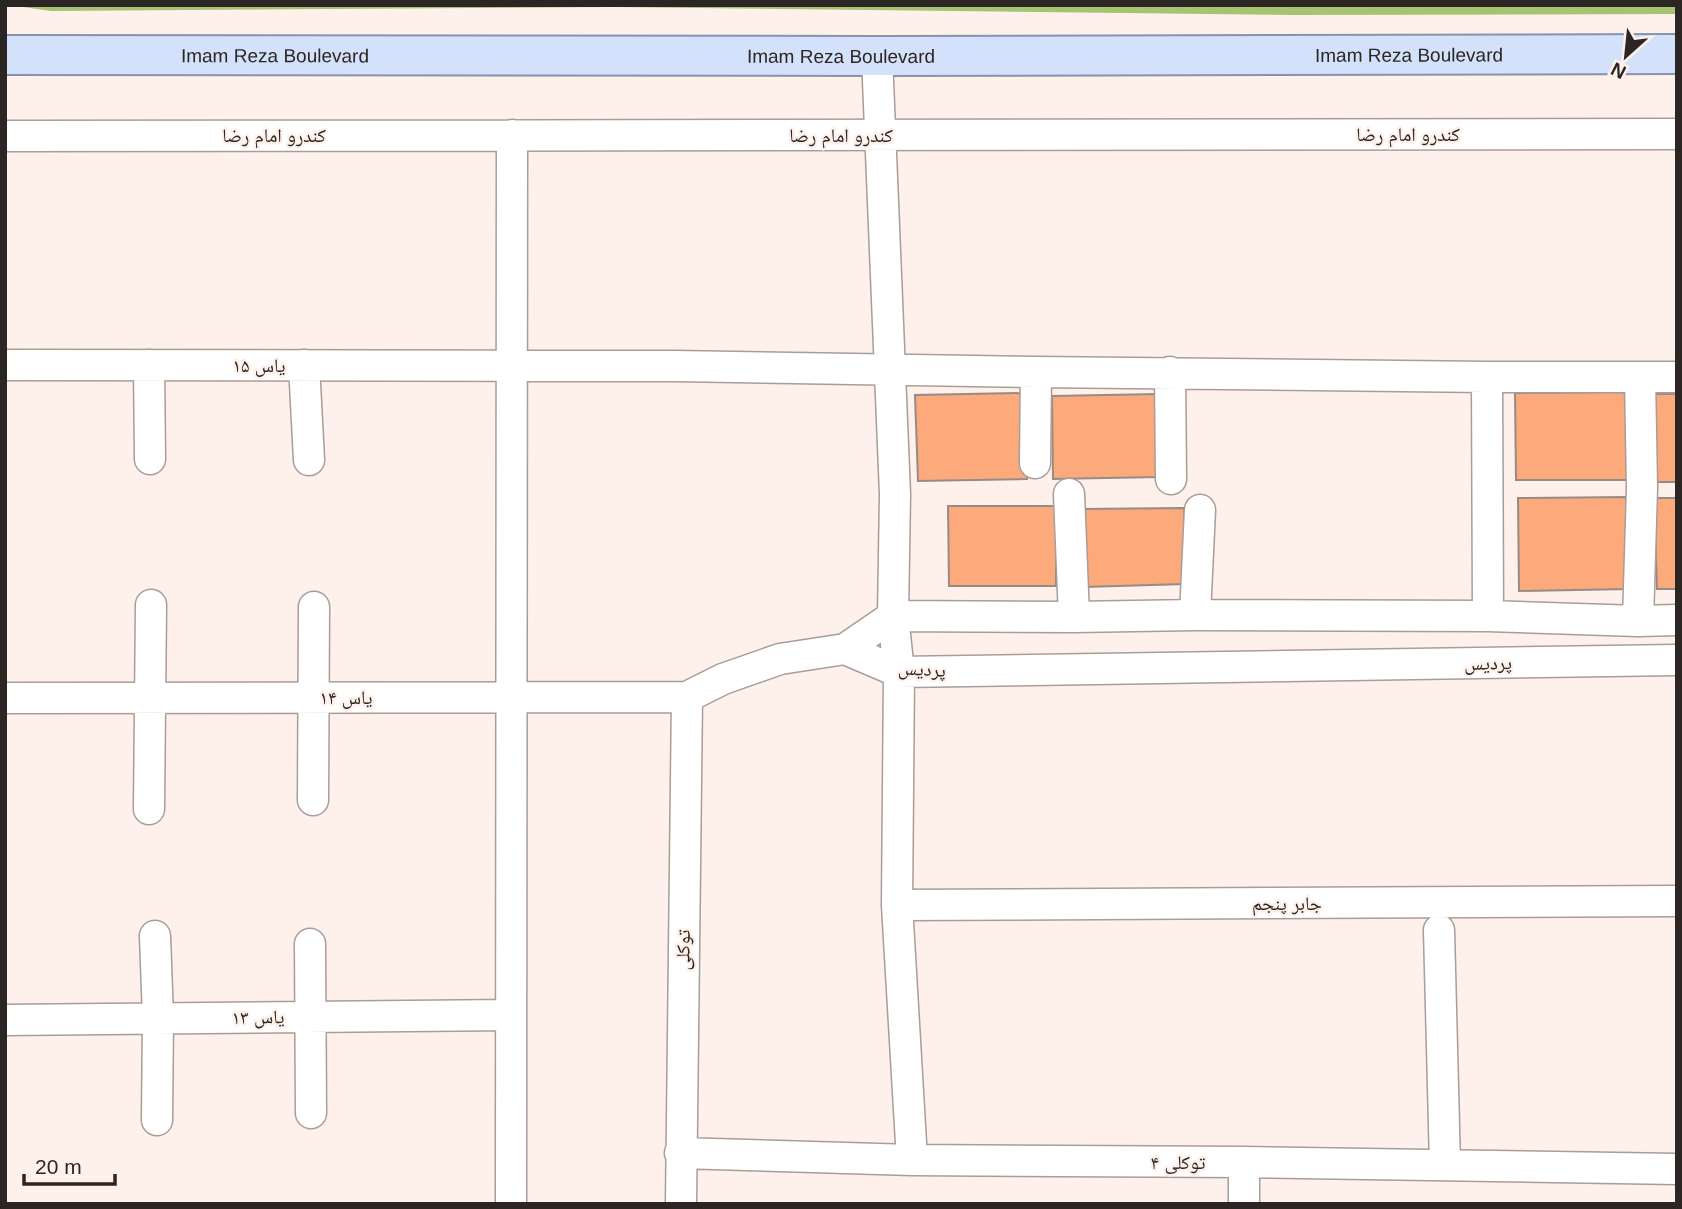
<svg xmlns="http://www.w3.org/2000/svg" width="1682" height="1209" font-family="Helvetica,'Noto Naskh Arabic',sans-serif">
<rect width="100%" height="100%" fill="#fef1eb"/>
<path fill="#a5c370" d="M9,5H1677V14L1291,15L612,7L51,11Z"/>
<path fill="#fca97c" stroke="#978b86" stroke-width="2" d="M1626,392L1627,480H1516L1515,393Z
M1024,393L1027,479L918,481L915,395Z
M1158,394L1159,477L1053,479L1052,396Z
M1649,394H1677V482H1651Z
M1626,497L1628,589L1519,591L1518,498Z
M1654,498H1677V589H1657Z
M948,506H1056V586H949Z
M1184,508L1185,584L1085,587L1081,509Z"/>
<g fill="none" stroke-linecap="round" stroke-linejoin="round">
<g stroke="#a99d97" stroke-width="33">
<path id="minor" d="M877,56L895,494L893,616L899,672L897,905L912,1160
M5,136L1677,134
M5,365L675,366L1036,372L1487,377H1677
M149,365L150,459
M304,365L309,460
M1170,372L1171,479
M1487,377L1488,616
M1035,463L1036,372
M1069,494L1074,617
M1195,615L1200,510
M1638,621L1642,488L1640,377
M845,649L899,672L1677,660
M5,698L687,697L723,679L780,659L845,649L893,616L1074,617L1195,615L1488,616L1638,621L1677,620
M313,800L314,607
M149,809L151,605
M897,905L1677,901
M1439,930L1445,1165
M155,936L158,1018L157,1120
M310,944L311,1113
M5,1020L511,1015
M680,1153L912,1160L1244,1162L1677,1169
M1244,1162V1204
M511,1204L512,135
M681,1204L687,697"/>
</g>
<g stroke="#8593ad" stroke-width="42">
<g id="major">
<path id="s1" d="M5,55L877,56L1677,54"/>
</g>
</g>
<use href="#minor" stroke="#fff" stroke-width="30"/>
<use href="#major" stroke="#d3e1fa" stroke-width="38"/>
</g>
<g text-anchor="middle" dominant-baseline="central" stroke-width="5" stroke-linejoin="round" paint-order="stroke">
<g font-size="19" fill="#2b2623" stroke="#fef1eb">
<text stroke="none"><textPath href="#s1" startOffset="270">Imam Reza Boulevard</textPath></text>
<text stroke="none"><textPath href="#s1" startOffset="1404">Imam Reza Boulevard</textPath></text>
<text stroke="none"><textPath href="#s1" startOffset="836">Imam Reza Boulevard</textPath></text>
<text x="1408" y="134">کندرو امام رضا</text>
<text x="274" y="135">کندرو امام رضا</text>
<text x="841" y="135">کندرو امام رضا</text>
<text x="259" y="365">یاس ۱۵</text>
<text transform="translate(1488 663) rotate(-1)">پردیس</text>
<text transform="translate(922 669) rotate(3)">پردیس</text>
<text x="346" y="697">یاس ۱۴</text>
<text x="1287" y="903">جابر پنجم</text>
<text transform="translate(683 950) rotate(-89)">توکلی</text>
<text transform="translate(258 1017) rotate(-1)">یاس ۱۳</text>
<text x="1178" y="1162">توکلی ۴</text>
</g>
</g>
<rect width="1682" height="1209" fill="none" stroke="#2b2623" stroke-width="14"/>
<g transform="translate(1626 56) rotate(207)" stroke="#fef1eb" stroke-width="5" paint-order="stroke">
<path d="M0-5L12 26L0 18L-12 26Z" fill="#2b2623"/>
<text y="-10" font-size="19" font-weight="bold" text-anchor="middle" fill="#2b2623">N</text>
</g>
<path d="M24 1174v10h91v-10" fill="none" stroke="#2b2623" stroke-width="3.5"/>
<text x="35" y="1174" font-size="21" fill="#2b2623" stroke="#fef1eb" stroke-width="5" paint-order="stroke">20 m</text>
</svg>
